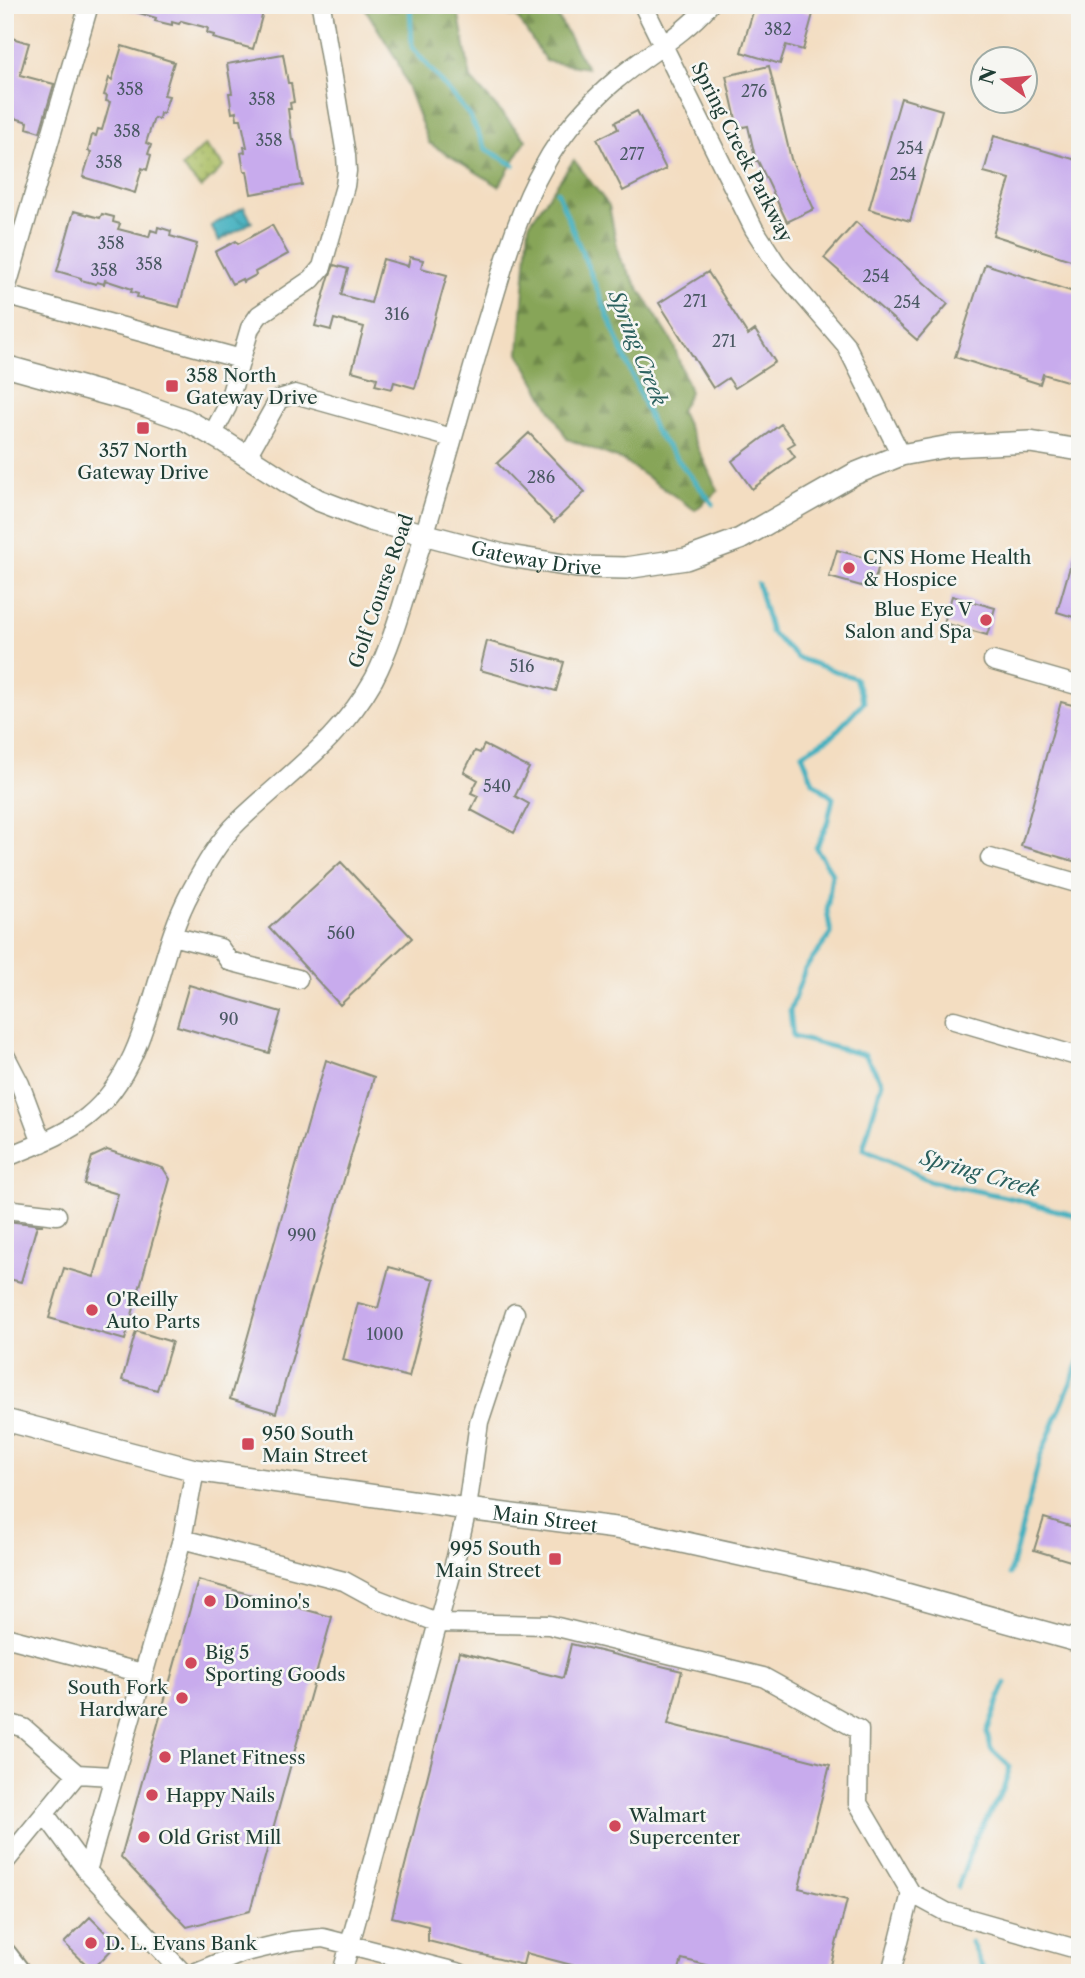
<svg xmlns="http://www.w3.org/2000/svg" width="1085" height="1978" font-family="'Libre Caslon Text',serif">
<defs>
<pattern id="green-dots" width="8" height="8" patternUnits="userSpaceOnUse" patternTransform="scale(1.75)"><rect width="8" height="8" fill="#aabe63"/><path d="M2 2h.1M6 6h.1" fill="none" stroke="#8a9c52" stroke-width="1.8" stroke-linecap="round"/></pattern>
<pattern id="forest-firs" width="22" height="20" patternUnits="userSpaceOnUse" patternTransform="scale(1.75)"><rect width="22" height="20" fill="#87a559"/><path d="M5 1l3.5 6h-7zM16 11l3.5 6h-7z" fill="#6e884a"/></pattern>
<pattern id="water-waves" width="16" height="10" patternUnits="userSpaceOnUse" patternTransform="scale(1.75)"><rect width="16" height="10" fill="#42b0bf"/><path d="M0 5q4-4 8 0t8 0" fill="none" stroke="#37909c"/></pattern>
</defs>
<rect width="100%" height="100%" fill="#f6f6f2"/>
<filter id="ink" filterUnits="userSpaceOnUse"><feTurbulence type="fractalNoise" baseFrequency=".0143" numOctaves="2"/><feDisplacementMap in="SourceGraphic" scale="14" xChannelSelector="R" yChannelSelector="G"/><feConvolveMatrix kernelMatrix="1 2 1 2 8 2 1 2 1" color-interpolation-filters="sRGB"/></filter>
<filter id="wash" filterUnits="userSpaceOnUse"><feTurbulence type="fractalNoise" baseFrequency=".00686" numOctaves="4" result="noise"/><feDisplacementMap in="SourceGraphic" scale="28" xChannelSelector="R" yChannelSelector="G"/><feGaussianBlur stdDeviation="1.57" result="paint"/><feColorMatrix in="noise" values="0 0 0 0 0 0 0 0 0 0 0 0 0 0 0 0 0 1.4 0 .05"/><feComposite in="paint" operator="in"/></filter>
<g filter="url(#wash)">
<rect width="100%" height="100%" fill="#f3ddc1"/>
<path fill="url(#green-dots)" stroke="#647e4c" stroke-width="2" d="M205,145L224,166L201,188L182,167Z"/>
<path fill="url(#forest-firs)" stroke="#537146" stroke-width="2" d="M363,5H457L471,79L526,140L499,186L429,143L397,60Z
M470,5H551L587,68L546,61L517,17Z
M574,160L609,206L619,257L672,341L690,392L680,410L718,491L695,510L622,460L567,439L519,353L529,224Z"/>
<path fill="url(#water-waves)" stroke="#30767a" stroke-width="2" d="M244,207L252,222L219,241L211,226Z"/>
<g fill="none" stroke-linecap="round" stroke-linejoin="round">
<path stroke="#42b0bf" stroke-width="5" d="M410,5L412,47L469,115L486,149L514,165
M557,191L655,431L713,504
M758,584L771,632L798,658L855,678L864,702L832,736L802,754L813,782L833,798L827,824L816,848L832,873L827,911L831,934L805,969L790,1011L793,1037L865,1055L882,1082L863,1149L931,1181L1015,1199L1080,1217
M1010,1574L1040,1457L1080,1360
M958,1887L975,1839L1003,1790L1010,1767L991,1749L987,1732L1005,1683
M971,1942L985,1973"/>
</g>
<g id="blocks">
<path fill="#c8abed" d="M127,5H265L253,49L213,38L214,35L207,33L208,28L181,21L179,24L172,22V25L155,21L156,18L126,9Z
M755,5H799L797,9L813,14L803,50L786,45L780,64L741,52Z
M5,36L29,43L20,75L54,84L40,132L27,128L28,122L5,115Z
M122,46L174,62L164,95L169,96L163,114L160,113L159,119L154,118L146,143L151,145L148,154L151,155L147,170L142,168L135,193L83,177L91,152L88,151L92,135L96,136L98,129L102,130L110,102L106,101L107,96L104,95L109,78L112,80Z
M283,54L288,83H291L294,102L290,103L291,109H288L292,140H294L296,147L302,185L251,194L247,171H244L241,153L245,152L244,147H247L241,119H237L236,112L232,113L229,93H232L227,64Z
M769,66L791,159L814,209L787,222L758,161H756L748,126L738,128L726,76Z
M901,98L942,110L910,221L869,209Z
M637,111L666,169L623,191L597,139L618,129L615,122Z
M994,136L1080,161V263L993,235L1010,179L984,172Z
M74,211L100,218L102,214L114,217L113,222L120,224L118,229L149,237L151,230L157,232L158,227L171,231L170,236L197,244L179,307L137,297L138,294L131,292L132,289L105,280L104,284L97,282L96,284L81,280V278L57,271Z
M856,222L948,304L917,340L824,258Z
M272,225L288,254L255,272L256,275L243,282L242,279L232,284L215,252L236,241L238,244Z
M410,257L423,260L421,268L447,275L415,388L394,382L392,389L375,385L377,378L352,371L364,327L334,319L331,330L315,326L329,277L334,265L348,269L341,295L371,303L383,259L408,266Z
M985,264L1080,294V385L1043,374L1040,384L955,357Z
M708,272L748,335L755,330L775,362L735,388L728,378L713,388L659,303Z
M781,424L795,443L788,447L795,457L752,489L732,461Z
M529,433L585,492L554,522L497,463Z
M1076,546H1080V619L1057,612Z
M837,550L880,562L872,589L829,577Z
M952,596L995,608L987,635L944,623Z
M487,641L564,662L556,691L480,670Z
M1061,702L1080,707V863L1021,846Z
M484,745L529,768L515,796L529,804L514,833L471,810L478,796L471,793L478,780L464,772L475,751L480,753Z
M341,862L412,938L340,1005L269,928Z
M189,985L281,1012L269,1053L177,1026Z
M326,1060L374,1077L276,1413L230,1399Z
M107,1150L163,1168L170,1179L125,1340L49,1318L64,1268L94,1277L118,1194L84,1184L92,1157Z
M6,1221L43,1225H37L21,1282L5,1278Z
M389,1267L434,1279L409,1377L343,1360L358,1303L378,1308Z
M136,1331L172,1342L157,1390L122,1380Z
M1044,1518L1080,1529V1564L1034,1550Z
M198,1580L332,1617L250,1911L187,1927L121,1857Z
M571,1644L682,1671L668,1724L830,1765L799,1888L847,1900L829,1973H737L682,1959L678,1973H602L526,1953L523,1965L428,1941V1926L392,1917L459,1652L563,1678Z
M90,1917L117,1944L92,1970L64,1943Z"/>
</g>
</g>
<g filter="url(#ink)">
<use href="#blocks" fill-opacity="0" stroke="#898d7a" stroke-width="2"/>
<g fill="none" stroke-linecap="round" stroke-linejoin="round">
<g stroke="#898d7a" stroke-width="21">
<path id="minor" d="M643,5L754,229L778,266L846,345L901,455
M5,293L89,5
M5,295L241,359
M212,435L227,407L250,328L259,315L312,279L322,267L345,186L347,171L346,155L321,5
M247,456L279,399L295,394L452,438
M993,661L1080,686
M990,858L1080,884
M172,936L220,948L229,961L298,979
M954,1020L1080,1057
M5,1055L20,1084L42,1143
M5,1158C33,1146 63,1136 87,1117C154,1063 152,962 191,891C204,867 219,840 239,821C288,774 339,741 374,679C391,646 401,609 412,573C440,489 462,402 488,317C504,265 517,213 544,166C560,135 590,102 616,80C647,54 682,36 709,5
M5,1209L57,1215
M182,1539L344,1581L377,1599L439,1623L549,1625L763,1677L859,1730L858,1803L911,1893L946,1912L1080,1950
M5,1637L142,1673
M5,1722L24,1728L77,1774
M45,1814L87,1871L183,1973
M5,1862L77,1774L112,1776
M87,1871L182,1539L195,1470
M194,1973L242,1953L292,1941L323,1938L460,1973
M342,1973L456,1557L467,1509L479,1422L515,1313
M891,1973L911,1893"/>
</g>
<g stroke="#898d7a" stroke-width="24">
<g id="major">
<path id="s1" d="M5,366L135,402L186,420L223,441L287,482L318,500L370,520L503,555L577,567L626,568L686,559L740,539L854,474L901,455L950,446L1030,442L1080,450"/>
<path id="s2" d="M5,1420L195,1470L467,1509L623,1529L863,1582L1080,1642"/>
</g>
</g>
<g stroke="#898d7a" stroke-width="28">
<path id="highway" d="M5,1956L18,1973"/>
</g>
<use href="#minor" stroke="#fff" stroke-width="18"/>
<use href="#major" stroke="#fff" stroke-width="21"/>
<use href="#highway" stroke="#fff" stroke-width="24"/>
</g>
</g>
<g fill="#d1495b" stroke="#f6f6f2" stroke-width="2.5">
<rect x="165" y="379" width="14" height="14" rx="3.5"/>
<rect x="136" y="421" width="14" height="14" rx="3.5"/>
<circle cx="849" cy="568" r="7"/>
<circle cx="986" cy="620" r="7"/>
<circle cx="92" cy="1310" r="7"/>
<rect x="241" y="1437" width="14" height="14" rx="3.5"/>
<rect x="548" y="1552" width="14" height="14" rx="3.5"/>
<circle cx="210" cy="1601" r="7"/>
<circle cx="191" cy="1663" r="7"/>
<circle cx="182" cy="1698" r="7"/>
<circle cx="165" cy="1757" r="7"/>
<circle cx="152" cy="1795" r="7"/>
<circle cx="615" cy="1826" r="7"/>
<circle cx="144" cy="1837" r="7"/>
<circle cx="91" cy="1943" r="7"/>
</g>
<g text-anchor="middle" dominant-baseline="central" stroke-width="5" stroke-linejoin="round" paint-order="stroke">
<g font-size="16" fill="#495862">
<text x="778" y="29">382</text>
<text x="130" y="89">358</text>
<text x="754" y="91">276</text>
<text x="262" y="99">358</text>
<text x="127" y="131">358</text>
<text x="269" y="140">358</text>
<text x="910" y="148">254</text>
<text x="632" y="154">277</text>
<text x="109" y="162">358</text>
<text x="903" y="174">254</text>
<text x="111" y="243">358</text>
<text x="149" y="264">358</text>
<text x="104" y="270">358</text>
<text x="876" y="276">254</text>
<text x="695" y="301">271</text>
<text x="907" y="302">254</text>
<text x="397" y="314">316</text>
<text x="724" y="341">271</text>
<text x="541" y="477">286</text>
<text x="522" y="666">516</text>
<text x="497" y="786">540</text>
<text x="341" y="933">560</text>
<text x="229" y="1019">90</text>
<text x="302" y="1235">990</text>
<text x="385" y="1334">1000</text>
</g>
<g font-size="19" fill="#1f3d34" stroke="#f6f6f2">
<text transform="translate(742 152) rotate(63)">Spring Creek Parkway</text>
<text stroke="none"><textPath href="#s1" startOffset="570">Gateway Drive</textPath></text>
<text transform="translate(381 591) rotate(-71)">Golf Course Road</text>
<text stroke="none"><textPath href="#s2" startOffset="550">Main Street</textPath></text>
</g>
<g font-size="19" fill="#1f3d34" stroke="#f6f6f2" text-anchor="start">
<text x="186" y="375">358 North<tspan x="186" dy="22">Gateway Drive</tspan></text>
<text x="143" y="450" text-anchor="middle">357 North<tspan x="143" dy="22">Gateway Drive</tspan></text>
<text x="863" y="557">CNS Home Health<tspan x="863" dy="22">&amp; Hospice</tspan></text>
<text x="972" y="609" text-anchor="end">Blue Eye V<tspan x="972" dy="22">Salon and Spa</tspan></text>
<text x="106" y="1299">O'Reilly<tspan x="106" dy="22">Auto Parts</tspan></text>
<text x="262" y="1433">950 South<tspan x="262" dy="22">Main Street</tspan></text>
<text x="541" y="1548" text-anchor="end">995 South<tspan x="541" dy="22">Main Street</tspan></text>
<text x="224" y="1601">Domino's</text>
<text x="205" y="1652">Big 5<tspan x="205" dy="22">Sporting Goods</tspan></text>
<text x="168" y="1687" text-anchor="end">South Fork<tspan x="168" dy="22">Hardware</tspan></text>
<text x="179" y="1757">Planet Fitness</text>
<text x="166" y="1795">Happy Nails</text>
<text x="629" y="1815">Walmart<tspan x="629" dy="22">Supercenter</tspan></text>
<text x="158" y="1837">Old Grist Mill</text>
<text x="105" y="1943">D. L. Evans Bank</text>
</g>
<g font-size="21" font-style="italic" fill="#2a605e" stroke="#f6f6f2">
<text transform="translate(638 348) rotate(68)">Spring Creek</text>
<text transform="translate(980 1173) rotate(16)">Spring Creek</text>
</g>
</g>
<rect width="1085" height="1978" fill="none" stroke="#f6f6f2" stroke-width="28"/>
<g transform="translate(1004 80) rotate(285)"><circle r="33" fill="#f6f6f2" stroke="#a0aca6" stroke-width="2"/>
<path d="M0-5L12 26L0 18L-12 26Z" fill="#d1495b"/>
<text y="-10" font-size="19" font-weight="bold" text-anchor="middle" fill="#1f3d34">N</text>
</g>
</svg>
